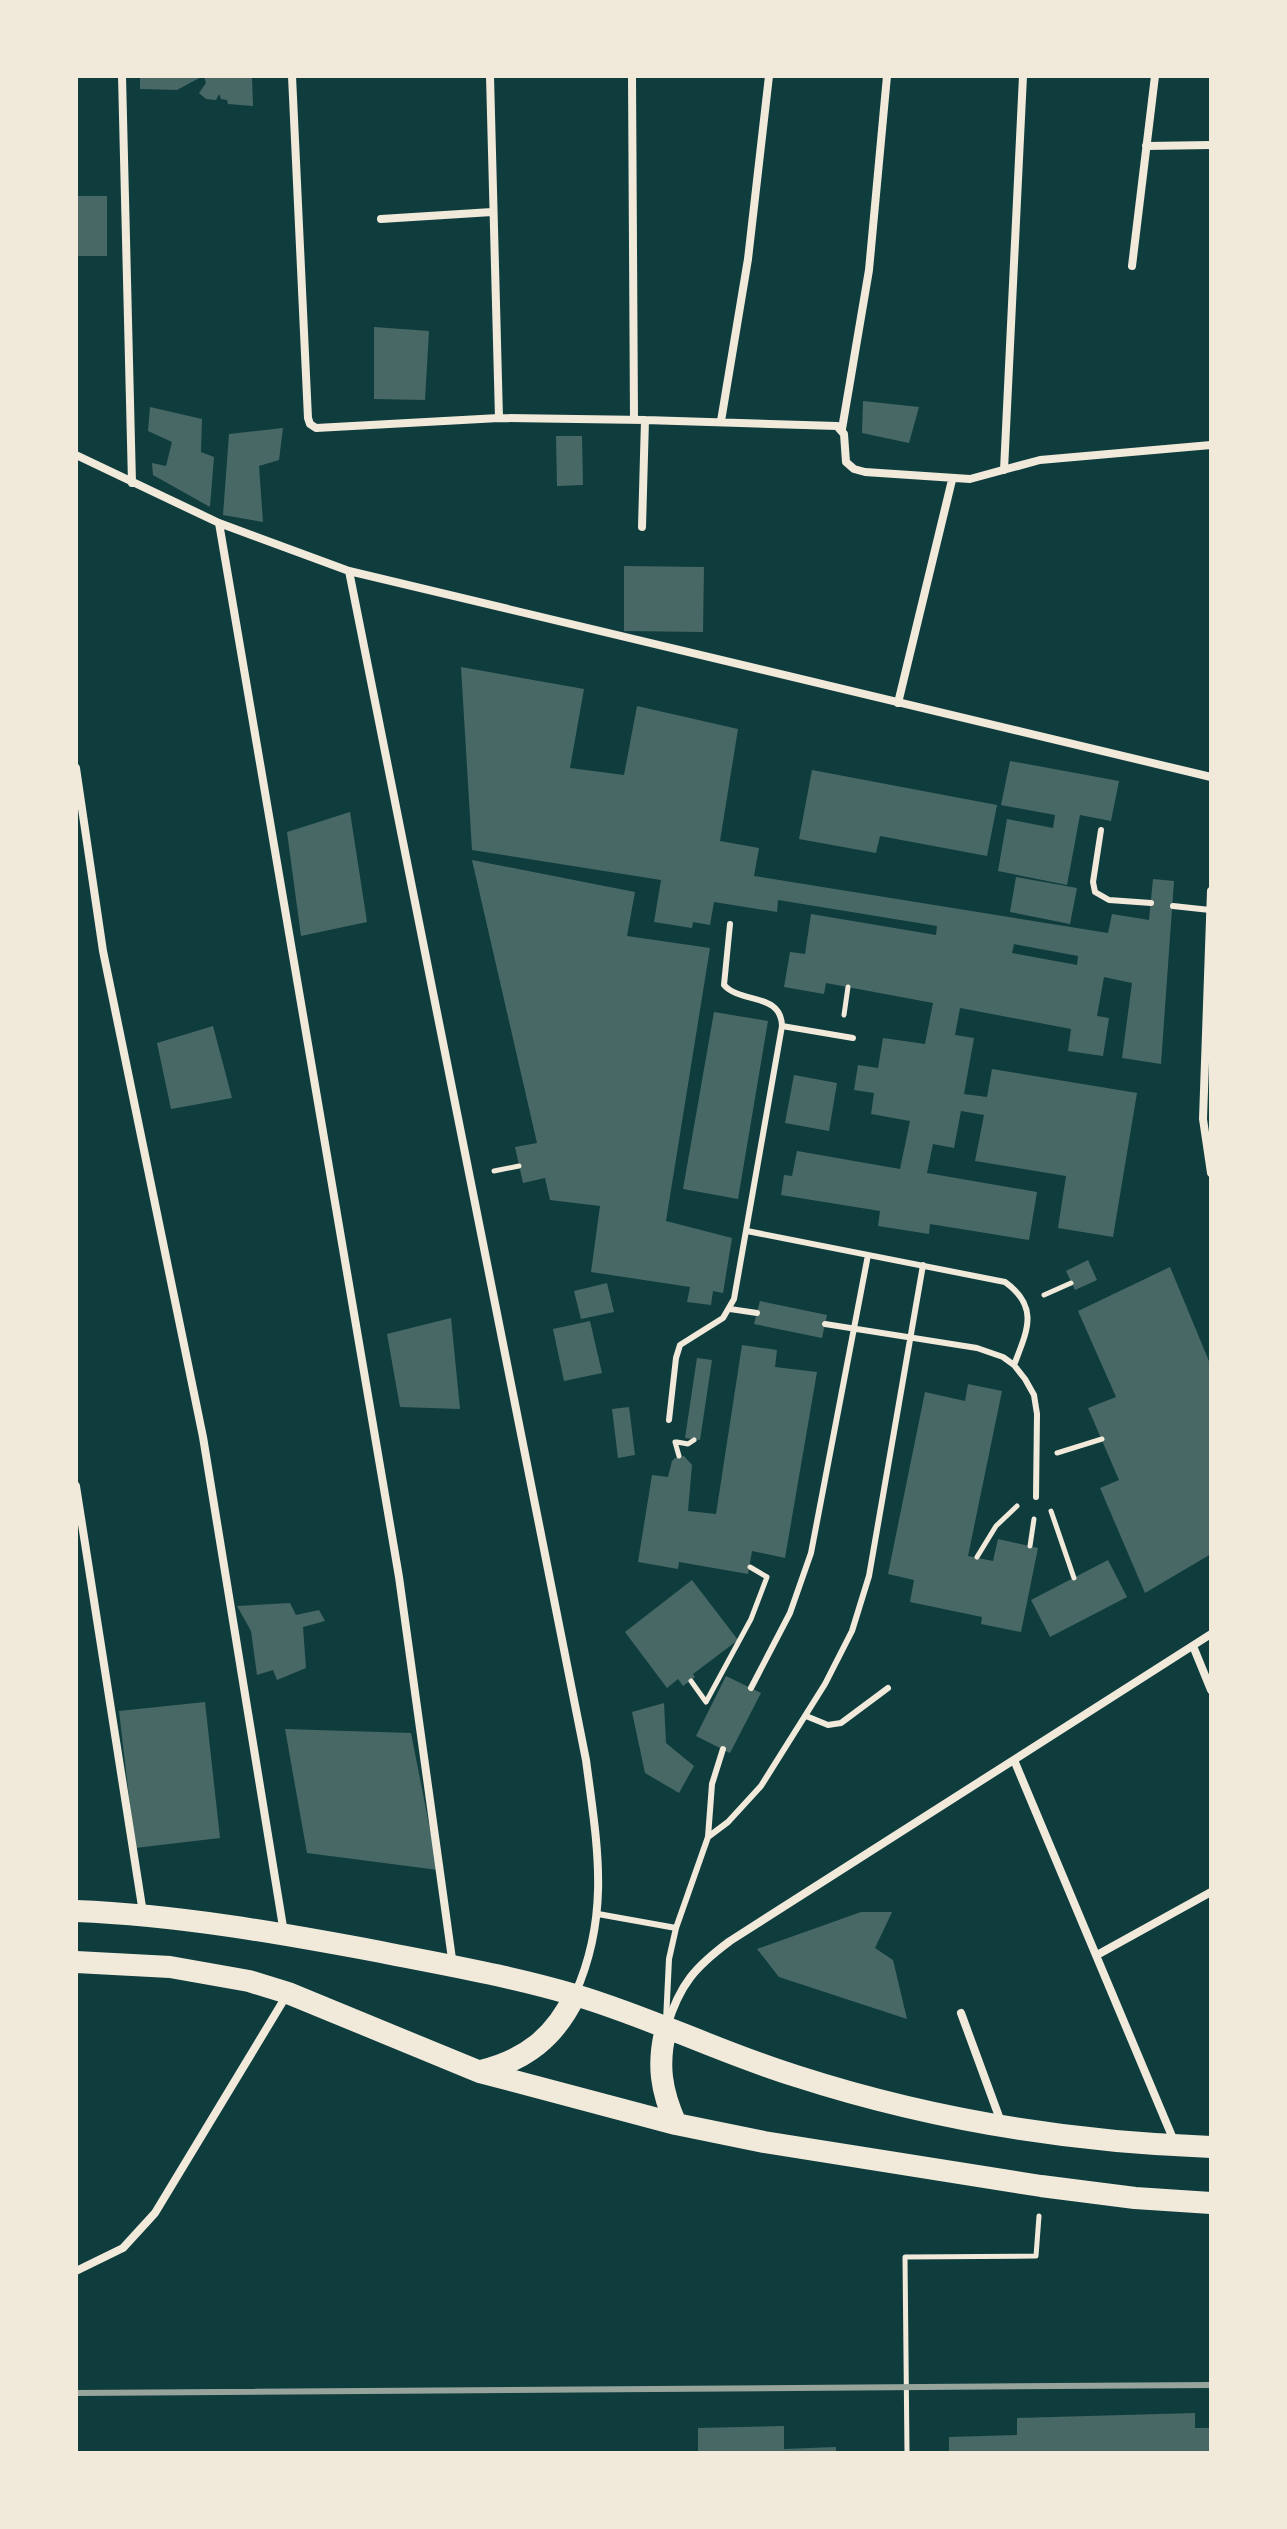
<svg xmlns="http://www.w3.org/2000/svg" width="1287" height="2529" font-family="'Roboto Condensed',sans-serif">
<rect width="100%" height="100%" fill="#0f3d3e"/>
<path fill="#486865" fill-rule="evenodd" d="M140,76H203L177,90L140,89Z
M204,76H252L253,106L228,104L227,100L221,99L219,94L216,100L206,99L199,93L206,83Z
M76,196H107V256H76Z
M374,327L429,331L425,400L374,399Z
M863,401L919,407L909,443L862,433Z
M150,407L202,419L201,452L214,457L210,507L153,475L152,463L166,466L172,442L148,431Z
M283,428L279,460L259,466L263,522L223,515L229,434Z
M556,436H582L583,485L557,486Z
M624,566L704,567L703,632L624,631Z
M461,667L584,689L570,768L624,775L637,706L738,729L720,841L759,848L754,876L1108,933L1112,914L1149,920L1153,879L1174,881L1161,1064L1122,1058L1132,983L1104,977L1097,1016L1109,1018L1103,1056L1068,1051L1071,1029L960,1008L955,1035L974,1038L964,1094L987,1097L992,1069L1137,1093L1113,1237L1058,1228L1066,1176L975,1161L984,1115L961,1111L954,1148L933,1144L927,1173L1037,1192L1029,1240L930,1224L929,1234L878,1226L880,1211L781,1195L784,1175L792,1176L797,1151L900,1169L910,1121L871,1114L874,1093L854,1090L858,1065L878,1068L883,1038L925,1044L933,1003L826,983L824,994L784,987L790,952L805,954L811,914L936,935L937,926L778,900L777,912L714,902L710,925L693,922L692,928L654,922L661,880L472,850ZM1014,944L1078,956L1077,965L1012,953Z
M1010,761L1119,781L1111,821L1080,815L1067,885L998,871L1007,819L1053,828L1055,815L1001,805Z
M812,770L997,805L987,856L880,836L876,853L799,839Z
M350,812L367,922L301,936L287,832Z
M472,860L635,892L627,936L710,948L666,1221L732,1238L723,1293L713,1291L711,1305L687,1302L690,1287L591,1272L600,1206L550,1200L545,1178L523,1183L515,1147L537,1143Z
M1016,877L1077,888L1070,924L1010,912Z
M714,1012L768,1021L738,1199L683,1189Z
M213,1026L232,1098L171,1109L157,1043Z
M794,1075L837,1083L829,1131L785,1123Z
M1088,1260L1097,1280L1075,1290L1066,1271Z
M1170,1267L1211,1366V1554L1145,1593L1100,1488L1119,1480L1088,1408L1116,1397L1078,1311Z
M607,1283L614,1312L581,1319L574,1291Z
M760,1301L827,1315L822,1338L754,1324Z
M451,1318L460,1409L400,1407L387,1334Z
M590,1321L602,1373L564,1381L553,1329Z
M742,1345L777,1350L775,1367L817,1372L785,1558L752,1551L748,1574L679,1562L678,1569L638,1562L652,1475L668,1477L672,1461L675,1458L684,1456L692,1465L688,1511L716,1514Z
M697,1358L712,1360L700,1440L685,1438Z
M968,1384L1002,1391L968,1556L993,1561L998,1539L1038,1548L1021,1632L981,1624L982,1617L910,1602L914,1580L888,1574L925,1392L965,1401Z
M629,1407L635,1455L618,1458L612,1409Z
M1108,1560L1127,1597L1050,1637L1031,1600Z
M692,1580L738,1640L693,1674L695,1677L683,1686L678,1679L667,1688L625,1632Z
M290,1603L296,1615L319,1610L325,1621L303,1627L306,1668L277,1680L273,1670L257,1675L251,1631L237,1606Z
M726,1676L761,1693L730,1753L696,1736Z
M205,1702L220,1838L135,1848L119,1711Z
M664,1703L666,1743L694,1766L679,1793L645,1773L632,1712Z
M285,1729L411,1733L438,1870L307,1853Z
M861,1912H892L875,1948L893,1960L907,2019L779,1977L757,1949Z
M1195,2413V2428H1211V2453H949V2437L1017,2435V2418Z
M784,2426V2449L836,2447V2453H698V2428Z"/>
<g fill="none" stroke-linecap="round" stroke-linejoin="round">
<path stroke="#f1e9da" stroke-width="5" d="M844,1015L848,987
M494,1171L519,1166
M1044,1295L1071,1283
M675,1442L679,1456
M677,1442L688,1444L694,1440
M1057,1453L1102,1439
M1051,1511L1074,1578
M1030,1546L1034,1519
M977,1557L996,1526L1017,1506
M691,1681L706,1702L751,1619L767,1577L750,1567
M907,2453L905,2257L1036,2256L1039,2216"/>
<path stroke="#f1e9da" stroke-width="6" d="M1101,830L1093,882L1095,892L1109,900L1151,903
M1173,906L1210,910
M782,1026L853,1038
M747,1231L1005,1282C1040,1307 1027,1331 1014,1365
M730,1309L757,1313
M825,1324L977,1348L1003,1357L1014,1365L1025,1379L1034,1395L1037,1414L1036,1497
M669,1420L676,1358L680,1345L723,1318L734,1299L782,1026C781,992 741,1004 724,985L730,924
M751,1688L790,1613L811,1553L868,1255
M806,1716L828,1725L841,1723L888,1688
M708,1837L728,1822L761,1786L825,1684L852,1631L869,1576L923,1265
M598,1914L676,1928
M666,2021L669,1959L676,1928L708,1837L712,1784L723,1749"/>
<path stroke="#f1e9da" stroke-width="8" d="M122,76L132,483
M292,76L308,418L310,424L316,428L499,418L645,420L837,426L844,434L846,462L854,469L865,472L970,479L1040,460L1211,445
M490,76L499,418
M632,76L634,419
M1146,146L1211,145
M381,219L492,212
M1132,266L1155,76
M721,421L748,259L769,76
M842,429L869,270L887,76
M76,455L219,523L349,571L1211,777
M1004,470L1023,76
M219,523L399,1577L453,1966
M642,527L645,420
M349,571L586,1760C597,1844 611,1913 575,1994
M898,703L952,480
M76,768L103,951L203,1437L284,1933
M1211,891L1203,1119L1211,1173
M76,1486L143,1913
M1193,1646L1211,1690
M1014,1760L1174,2141
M1097,1955L1211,1892
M961,2013L1001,2122
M667,2026C680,1984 695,1967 730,1941L1211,1634
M76,2271L123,2248L155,2213L288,1993"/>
<path stroke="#f1e9da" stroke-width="22" d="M76,1911C179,1915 279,1933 381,1952C446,1965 511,1976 575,1995C650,2017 721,2053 796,2076C929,2119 1071,2142 1211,2147
M76,1962L170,1967L249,1981L288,1993L480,2072L676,2124L764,2142L1041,2186L1135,2198L1211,2203
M666,2029C657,2064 661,2091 676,2124
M481,2071C526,2060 555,2037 575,1995"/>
<path stroke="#97a49c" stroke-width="6" d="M76,2393L1211,2385"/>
</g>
<rect width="1287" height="2529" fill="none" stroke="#f1e9da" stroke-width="156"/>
</svg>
